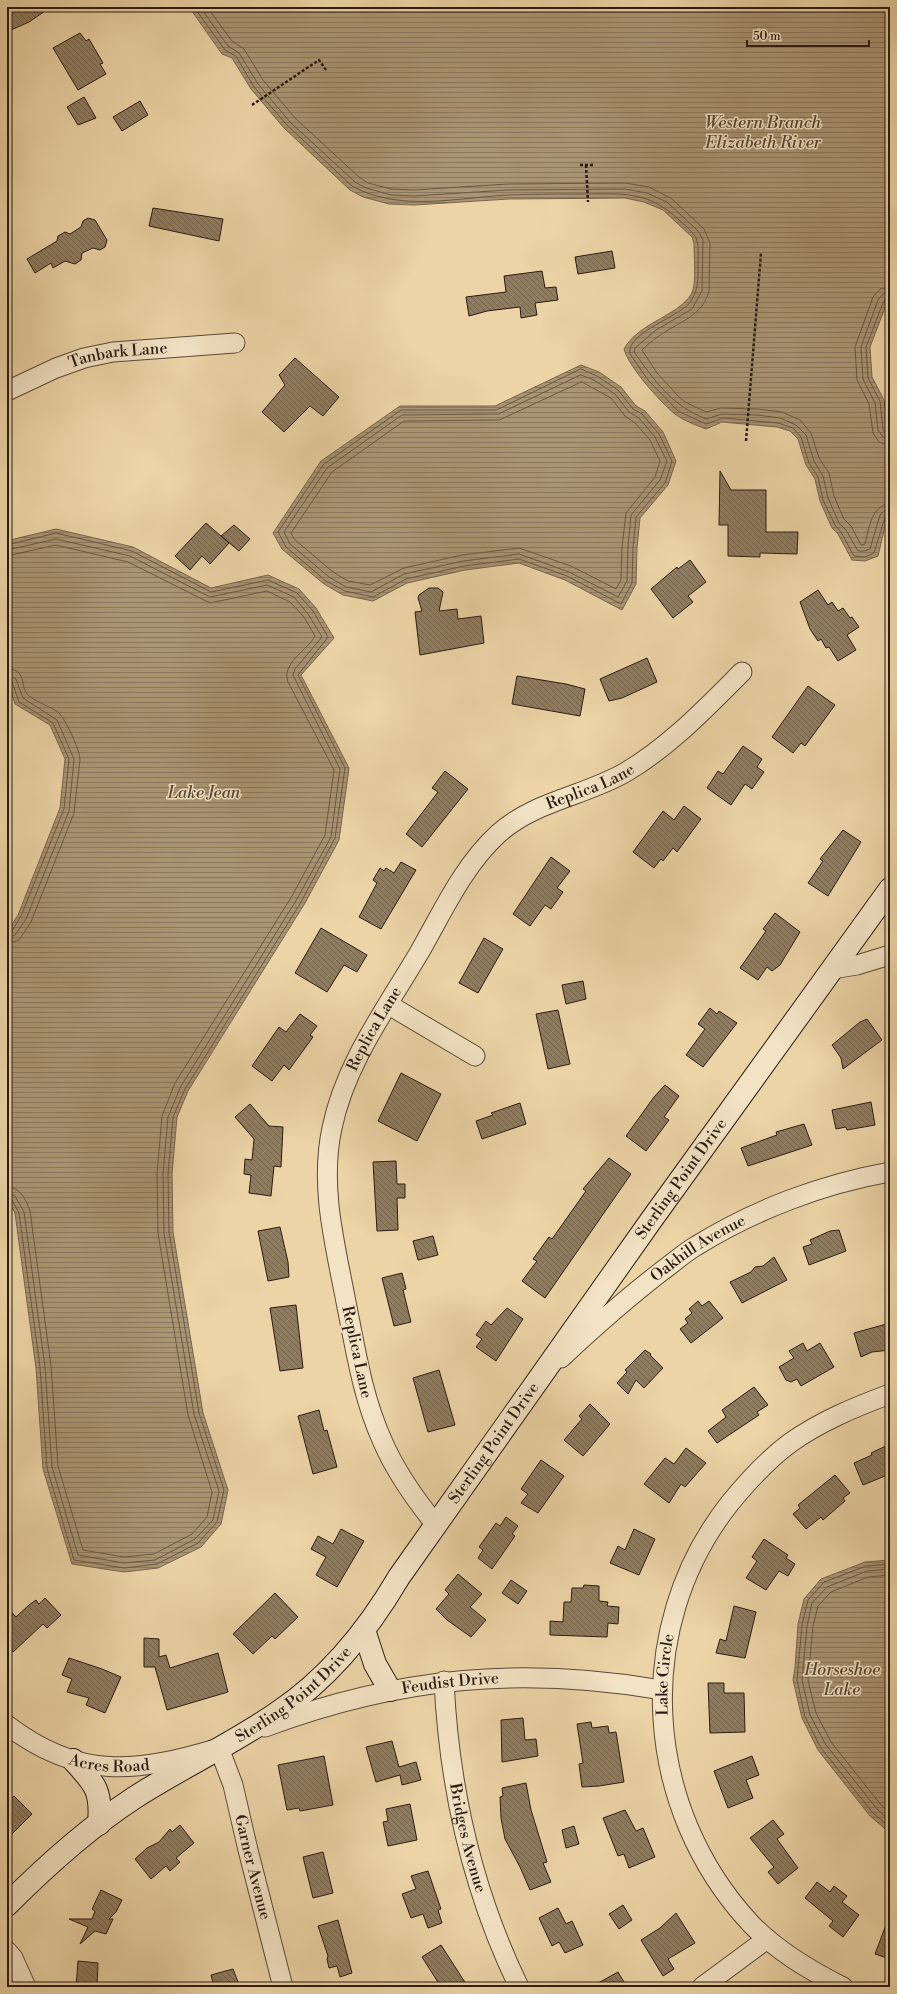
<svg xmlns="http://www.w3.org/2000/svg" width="897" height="1994" font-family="'Libre Bodoni',serif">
<defs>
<pattern id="water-rules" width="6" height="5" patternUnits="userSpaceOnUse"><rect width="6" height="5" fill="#aa9574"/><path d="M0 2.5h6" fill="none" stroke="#8b795e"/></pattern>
<pattern id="building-back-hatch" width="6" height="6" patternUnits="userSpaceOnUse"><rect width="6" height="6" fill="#8f7c5f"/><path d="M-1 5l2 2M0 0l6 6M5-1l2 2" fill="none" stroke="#75654d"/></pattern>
</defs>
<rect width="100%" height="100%" fill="#ecd4a6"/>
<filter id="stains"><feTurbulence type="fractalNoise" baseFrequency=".005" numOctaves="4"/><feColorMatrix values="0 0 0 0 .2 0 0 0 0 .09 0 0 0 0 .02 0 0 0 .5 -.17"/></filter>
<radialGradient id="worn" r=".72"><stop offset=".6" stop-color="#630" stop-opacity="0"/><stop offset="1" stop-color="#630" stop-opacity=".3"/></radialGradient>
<path fill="url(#water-rules)" stroke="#77654d" d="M189,7H890V299L886,305L870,347L872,377L884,400L887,428L890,434V515L885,526L878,556L865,561L852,560L838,534L832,528L820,501L815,479L806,465L798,439L790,431L777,427L722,422L706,429C696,425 684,421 675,414C661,403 628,366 624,349C638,322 685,314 693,290C696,281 694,254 694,243L692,237L663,210L644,202L625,198L509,199L414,205L389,204L363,197L350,190L284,128L251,89L232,58L222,54Z
M581,365L599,372L621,387L636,406L645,411L663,432L676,461L668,485L640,518L637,548L636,584L622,610L565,580L519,563L465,570L407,583L373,601L343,595L324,584L282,549L273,533L321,461L400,406H495Z
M56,529L133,547L211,588L268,575L299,589L316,608L334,638L301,675L349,768L339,840L305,903L188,1091L177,1117L172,1174L173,1232L203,1413L228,1490L221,1524L201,1547L158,1568L124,1572L72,1564L43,1469L36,1368L15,1213L7,1199V932L18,915L60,808L65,759L50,725L15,704L7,678V542L10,540Z
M890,1560V1833L870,1816L818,1750L802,1718L793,1680L795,1668L798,1624L804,1599L821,1579L865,1562Z"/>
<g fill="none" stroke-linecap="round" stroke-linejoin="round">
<path stroke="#6a5843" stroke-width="1" d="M194,7L225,50L236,56L254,87L287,125L352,186C399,212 456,198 507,195C532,194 558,194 583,194C623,194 647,190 679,220C698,237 699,237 698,263C698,279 699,288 691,301C682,316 625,333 630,354L648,380L678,411L706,424L723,418L778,423L793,428L801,437L809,463L818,477L823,500L835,525L841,532L854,556L865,557L874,553L885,517L890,515
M200,7L228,46L239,53L258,84L290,122L355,182L366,188L391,195L414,196L508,190L625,189L647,193L667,202L698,231L703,240L702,291L692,309L656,330L635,348L634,352C655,381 671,405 706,419L722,414L757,415L780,418L796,425L806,435L814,461L823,476L828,498L839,523L846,530L858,551H864L870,549L880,515L884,511L890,510
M207,7L232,41L244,49L263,80L295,118L359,177L368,183L391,189L414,190L508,184L625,183L649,187L672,199L704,229L710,243L709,290C704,316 678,322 659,336C653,340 647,345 642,350L657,373L679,397L685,402L706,412L721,408L758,409L782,412L800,420L811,433L819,458L829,473L834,496L844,519L851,526L861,545L865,544C869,529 871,505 890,504
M890,287L880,289L873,297L855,347L857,380L869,404L873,433L879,442L890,446
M890,293L883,294L878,300L861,347L863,379L875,403L878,430L883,437L890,440
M890,298H886L883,303L866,347L868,378L880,401L883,430L886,434H890
M581,369L597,376L618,390L633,409L642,414L659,434L672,461L665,483L636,517L633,548L632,583L621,604L567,576L519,559L464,566L406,579L373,597L345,591L326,581L286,547L278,532L324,464L401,410H496Z
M581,375L594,380L615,394L629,412L639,418L655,437L667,461L660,480L631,515L628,547L627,581L618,597L569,572L519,554L463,561L404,574L371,592L346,587L329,577L290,544L284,532L327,468L402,415L498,414Z
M582,382L611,398L625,416L635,423L650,440L660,461L655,477L626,513L622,547L621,580L616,589L571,566L519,548L462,555L404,568L370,585L348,581L333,572L294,539L291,533L332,472L404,421L499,420Z
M7,545L56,533L132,551L211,592L268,580L297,593L313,611L328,637L298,675L345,768L335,838L301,902L185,1089L173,1117L168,1174L169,1232L199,1413L224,1490L217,1522L198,1543L157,1564L124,1568L74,1560L47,1468L40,1367L19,1213L12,1200L7,1198
M7,550L56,539L130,556L210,597L267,585L294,597L308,614L322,637L295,669L293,675L340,769L331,837L297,899L181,1086L168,1117L163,1174L164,1233L194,1414L219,1491L213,1520L195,1539L155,1560L124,1563L78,1555L52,1467L45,1367L24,1212L15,1196L7,1193
M7,556L56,545L128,562L210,603L267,591L290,602L304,617L315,636C307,651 281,663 288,682L334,770L325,835L292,896L175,1083L162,1116L157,1173L158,1233L188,1415L212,1492L207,1517L192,1534L154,1554L124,1557L83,1550L58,1466L51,1366L30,1211C26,1199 20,1187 7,1187
M7,669C28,669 19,686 28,695C36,702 49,706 58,712C65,718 80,750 80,760L74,813L31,922L19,940L7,944
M7,675L16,679L23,698L57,720L74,759L69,811L26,919L15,935L7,938
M7,680L12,682L19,702L53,723L69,759L64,809L21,916L12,931L7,933
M890,1564L866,1566L824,1582L808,1600L802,1625L797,1680L805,1717L821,1748L873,1813L890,1827
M890,1569L867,1571L827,1587L812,1603L807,1626L802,1680L810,1715L826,1745L877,1809L890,1821
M890,1575L868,1577L831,1592L818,1606L813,1626L808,1680L816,1713L831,1742L881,1805L890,1813"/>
</g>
<path fill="url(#building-back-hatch)" stroke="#2a1c12" d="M7,7H51L29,22L11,30L7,24Z
M80,33L86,41L89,39L103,63L100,64L106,74L78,90L53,48Z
M84,97L96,118L78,125L67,107Z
M140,101L148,115L122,131L113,117Z
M153,208L223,219L219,241L149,226Z
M88,218L95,220L107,240L105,247L100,250L93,248L82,253L81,260L75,264L65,261L53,268L51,263L35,273L27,259L57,241L58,236L65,232L70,234L81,227L83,221Z
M612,251L615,268L578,274L575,257Z
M542,271L545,288L556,287L558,300L535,303L537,315L521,318L520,307L487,311L469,316L466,297L506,292L504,276Z
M295,358L339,397L323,416L310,406L284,432L262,412L285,385L279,375Z
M720,471L731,490H766V532H798L797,554L760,553V557L728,556V525H719Z
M206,523L229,543L210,564L202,556L190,570L175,556Z
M234,525L250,539L239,551L221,536Z
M690,560L706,582L688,596L693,602L673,618L651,589L677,567L678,569Z
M429,588H438L443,592L439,611L457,609L458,619L481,616L484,643L420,655L415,612L422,611L418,598L419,595Z
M818,590L828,605L832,602L838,611L843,608L850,618L852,617L859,627L847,635L856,650L838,661L829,647L826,648L821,639L818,641L810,629L800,602Z
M647,658L657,682L622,698L609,701L600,679Z
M517,676L566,684L585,689L580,716L512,704Z
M808,686L835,705L805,746L801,743L793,753L772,737Z
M743,746L762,759L757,767L764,772L752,789L745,784L731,805L707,788L718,771L723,774Z
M445,771L468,789L422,847L406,834L438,792L432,788Z
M684,806L701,819L677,852L673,848L663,861L661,859L654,868L633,852L663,811L674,820Z
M843,830L861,842L828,896L808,883L823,861L820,859Z
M551,857L570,871L557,888L563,892L551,909L545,905L530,926L513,914Z
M401,862L416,870L381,929L359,917L377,883L373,880L380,868L384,871L386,868L394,873Z
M775,913L800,932L780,965L772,971L767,967L758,980L740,968L766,931L763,929Z
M321,928L367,955L357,972L344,965L327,992L295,973Z
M484,938L503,949L478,993L459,983Z
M583,981L586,999L566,1004L562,985Z
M710,1008L717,1014L719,1011L737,1023L703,1067L686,1055L705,1029L698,1024Z
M558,1010L570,1064L548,1069L536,1014Z
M300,1014L317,1026L310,1035L313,1037L289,1070L284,1065L272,1081L252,1066L279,1027L286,1032Z
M867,1019L882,1040L843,1069L841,1058L832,1045L860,1022Z
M401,1073L441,1094L417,1141L378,1121Z
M665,1085L679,1096L664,1117L669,1120L646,1151L626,1136L654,1097Z
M871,1102L875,1125L847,1130L846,1127L836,1129L832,1110Z
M520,1103L526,1124L482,1139L476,1121L493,1115L491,1113Z
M250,1104L269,1126L283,1127L281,1167L274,1166L271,1196L249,1193L251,1175L244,1174L245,1159L252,1160L254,1139L235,1117Z
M804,1124L812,1145L748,1166L741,1148L777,1135L776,1132Z
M609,1158L631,1174L545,1298L522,1281L537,1261L533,1259L549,1237L552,1239L586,1191L583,1189Z
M396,1161L397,1184H405V1198H397L398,1230L377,1231L373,1162Z
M280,1227L288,1262L289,1277L268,1281L258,1231Z
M839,1230L846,1251L809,1265L803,1247L812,1244L810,1240L830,1231Z
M433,1236L438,1255L418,1260L413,1241Z
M774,1257L787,1280L742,1303L730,1282L751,1272L755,1267L763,1266Z
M402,1273L406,1289L403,1290L411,1322L394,1326L382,1278Z
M698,1301L702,1306L709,1301L723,1318L691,1343L680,1329L688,1323L685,1319L692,1313L689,1309Z
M296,1305L303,1368L280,1371L270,1308Z
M507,1308L523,1319L496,1361L476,1347L482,1339L476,1335L486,1321L491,1325Z
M890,1323V1350L872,1352L861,1357L854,1333Z
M803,1343L807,1351L820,1343L834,1367L801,1386L797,1379L791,1382L786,1380L779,1367L794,1358L789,1351Z
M645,1350L651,1354L650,1355L663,1368L644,1388L636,1380L628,1394L617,1383L627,1372L625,1370Z
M439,1370L455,1425L428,1432L413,1378Z
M754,1387L768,1405L757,1412L759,1415L717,1443L708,1431L726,1417L722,1410Z
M590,1404L610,1424L583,1456L564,1440L582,1419L579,1416Z
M319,1410L324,1431L327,1430L337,1467L313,1474L298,1416Z
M890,1444V1474L863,1485L854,1463L872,1455L871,1453Z
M686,1448L706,1463L685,1487L681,1484L669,1503L644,1484L665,1458L674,1464Z
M541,1460L564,1476L538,1513L521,1503L528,1494L521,1489Z
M835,1475L850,1493L843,1498L845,1501L823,1520L821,1517L806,1529L793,1514L800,1508L798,1505Z
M506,1517L518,1526L512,1534L515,1536L492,1569L478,1558L483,1550L479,1547L496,1523L500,1526Z
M341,1529L364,1541L337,1587L316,1575L326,1557L311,1549L318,1536L333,1544Z
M634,1529L655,1539L639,1575L610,1563L618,1546L625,1550Z
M764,1539L788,1555L786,1558L795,1564L788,1576L779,1571L766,1590L746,1578L757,1561L752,1557Z
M458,1574L482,1594L470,1607L486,1620L471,1637L447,1620L436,1609L449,1594L445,1590Z
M511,1580L527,1591L518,1604L502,1593Z
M584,1585L599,1586V1601L608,1602L607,1606L619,1607L618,1624L608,1623L607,1637L550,1635V1621L563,1622L564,1602H571L572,1588H583Z
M275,1593L298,1617L275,1639L272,1636L253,1654L233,1634Z
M45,1598L61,1615L47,1628L43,1624L13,1652L7,1645V1607L16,1617L29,1605L36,1600L39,1604Z
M734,1606L756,1612L745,1658L716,1653L720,1639L726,1641Z
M144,1638L159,1639V1657L166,1655L170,1668L218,1653L228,1692L167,1710L155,1667H144Z
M69,1658L102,1669L121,1677L105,1713L86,1705L89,1698L67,1692L72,1679L62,1675Z
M708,1683H724V1693H744L745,1732L710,1733Z
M523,1718L525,1740L536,1739L538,1756L502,1762L501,1720Z
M591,1722L592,1728L608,1726L609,1733L616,1732L624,1782L599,1786L582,1787L579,1764L583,1763L577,1724Z
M392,1741L399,1767L416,1762L421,1780L402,1785L400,1775L376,1782L366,1747Z
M324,1756L333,1805L300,1811L299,1808L287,1810L278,1765Z
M752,1756L759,1775L746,1780L753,1798L728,1808L714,1771Z
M526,1783L531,1810L547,1862L543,1863L551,1882L530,1890L520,1867L505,1839L501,1818L500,1797L503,1796L502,1788Z
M14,1796L32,1814L7,1839V1802Z
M410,1804L417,1840L388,1846L383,1822L388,1821L386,1809Z
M625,1810L636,1831L643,1828L655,1857L629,1868L624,1854L618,1856L603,1818Z
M773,1820L784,1834L777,1839L798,1868L778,1884L768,1872L774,1867L750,1838Z
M180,1825L194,1843L176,1858L180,1862L170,1871L166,1866L151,1879L135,1859L147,1848L159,1842L170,1829L172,1832Z
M574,1826L579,1844L566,1848L562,1830Z
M323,1852L333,1893L313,1898L303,1857Z
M428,1871L441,1909L438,1910L442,1923L428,1928L423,1914L411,1918L402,1894L416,1889L411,1876Z
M817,1882L830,1892L834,1886L847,1896L842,1902L859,1915L843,1937L829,1926L833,1921L805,1898Z
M101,1890L122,1900L116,1912L109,1919H113L106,1934L95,1931L80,1944L88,1927L69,1919H92L95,1911L92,1909Z
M623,1905L632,1920L619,1929L609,1914Z
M558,1908L566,1924L572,1921L583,1945L565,1953L559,1942L552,1946L539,1918Z
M676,1913L695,1943L668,1959L674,1969L663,1976L641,1940L660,1928Z
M889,1917H890V1959L875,1954Z
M338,1920L352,1973L340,1977L337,1966L329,1968L327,1959L328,1956L318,1926Z
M441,1945L468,1987H441L422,1957Z
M78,1961L98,1963L97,1987H76Z
M233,1969L240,1987H214L211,1975Z
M618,1972L627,1987H591Z"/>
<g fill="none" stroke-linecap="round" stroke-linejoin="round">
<g stroke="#5a4a37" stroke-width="21">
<g id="street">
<path id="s1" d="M7,391L56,368L84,358L113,352L235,343"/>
<path d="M832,969L857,965L890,955"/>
<path d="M389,1005L475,1056"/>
<path id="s2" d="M561,1358C593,1328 627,1298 662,1271C673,1263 684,1253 696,1246C754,1210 822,1184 890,1172"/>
<path id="s3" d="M436,1525C415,1499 395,1471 382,1440C363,1398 356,1352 347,1307C336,1248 319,1188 332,1128C345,1064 386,1009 419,953C442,913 463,866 498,834C534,801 585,796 626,772C670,746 706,708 742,672"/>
<path id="s4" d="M444,1681C449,1787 473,1892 519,1987"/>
<path id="s5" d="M7,1725C79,1780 136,1773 219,1748L233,1785L248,1850L283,1987"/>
<path id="s6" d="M265,1727C399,1677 521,1666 662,1690"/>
<path d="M7,1951L13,1958L26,1987"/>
<path d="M702,1987L767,1939"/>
<path id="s7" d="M843,1987C809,1970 777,1951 751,1924C643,1808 631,1628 730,1503C748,1481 767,1460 790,1443C821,1421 855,1407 890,1394"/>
</g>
</g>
<g stroke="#2a1c12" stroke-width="24">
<g id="secondary">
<path d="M364,1630L375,1664L390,1690"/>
<path d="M73,1760C95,1784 102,1790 99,1824"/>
<path id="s8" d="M7,1905C46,1866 88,1828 134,1798C180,1768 231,1745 277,1713C328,1679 368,1630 399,1577L652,1219L890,889"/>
</g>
</g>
<path stroke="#2a1c12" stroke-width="2.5" stroke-dasharray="3 2" stroke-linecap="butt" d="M172,10L176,7
M252,105L319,60L326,70
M580,165H593
M586,165L588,202
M746,441L761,253"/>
<use href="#street" stroke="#f3e3c5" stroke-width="19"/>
<use href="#secondary" stroke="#f3e3c5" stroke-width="22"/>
</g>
<g text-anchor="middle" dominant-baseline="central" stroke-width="3" stroke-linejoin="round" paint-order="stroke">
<g font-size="16" fill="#2a1c12" stroke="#f3e3c5">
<text stroke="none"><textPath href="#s1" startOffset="118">Tanbark Lane</textPath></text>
<text stroke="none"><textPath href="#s3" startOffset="864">Replica Lane</textPath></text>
<text stroke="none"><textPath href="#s3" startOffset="528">Replica Lane</textPath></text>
<text stroke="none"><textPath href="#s8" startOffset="1005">Sterling Point Drive</textPath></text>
<text stroke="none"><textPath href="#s2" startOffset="176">Oakhill Avenue</textPath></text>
<text transform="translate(357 1352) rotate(78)">Replica Lane</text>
<text stroke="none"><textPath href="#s8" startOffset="681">Sterling Point Drive</textPath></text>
<text stroke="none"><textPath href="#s7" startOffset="384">Lake Circle</textPath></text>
<text stroke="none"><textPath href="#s6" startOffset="191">Feudist Drive</textPath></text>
<text stroke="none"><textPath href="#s8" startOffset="357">Sterling Point Drive</textPath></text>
<text stroke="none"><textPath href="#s5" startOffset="112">Acres Road</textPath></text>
<text stroke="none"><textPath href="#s4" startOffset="159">Bridges Avenue</textPath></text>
<text stroke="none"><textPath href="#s5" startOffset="348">Garner Avenue</textPath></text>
</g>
<g font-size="17" font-style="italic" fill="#574634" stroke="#f3e3c5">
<text x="763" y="123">Western Branch<tspan x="763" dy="20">Elizabeth River</tspan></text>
<text x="204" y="793">Lake Jean</text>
<text x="842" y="1670">Horseshoe<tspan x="842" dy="20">Lake</tspan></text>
</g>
</g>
<rect width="897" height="1994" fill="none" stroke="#ecd4a6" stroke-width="24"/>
<rect x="8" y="8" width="881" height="1978" fill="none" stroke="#2a1c12" stroke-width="2"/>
<rect x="12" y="12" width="873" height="1970" fill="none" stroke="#2a1c12"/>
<path d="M747 40v6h122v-6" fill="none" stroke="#2a1c12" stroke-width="2"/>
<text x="753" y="40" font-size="12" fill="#2a1c12" stroke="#f3e3c5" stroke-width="3" paint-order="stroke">50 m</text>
<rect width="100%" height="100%" filter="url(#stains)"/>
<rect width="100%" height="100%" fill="url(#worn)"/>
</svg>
